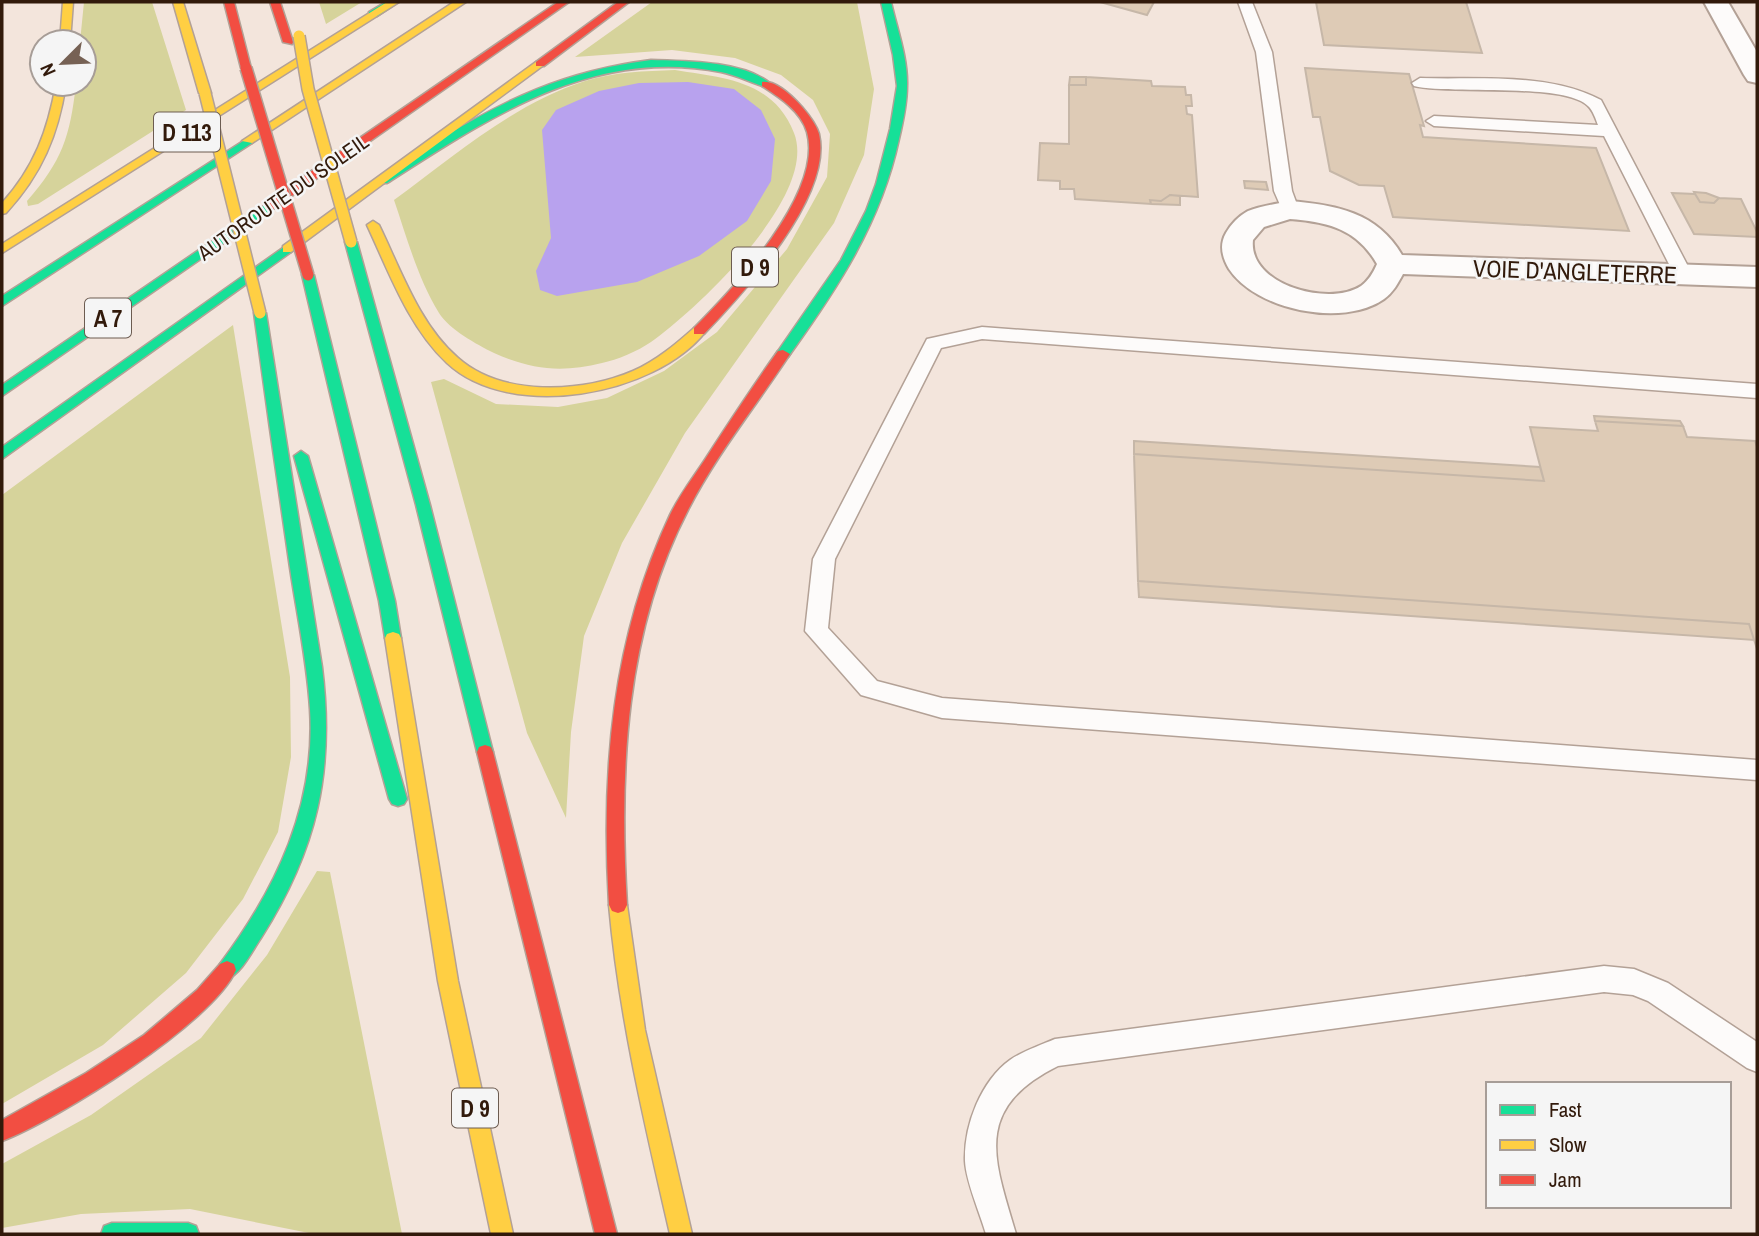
<svg xmlns="http://www.w3.org/2000/svg" width="1759" height="1236" font-family="'Archivo Narrow',sans-serif">
<rect width="100%" height="100%" fill="#f3e5dc"/>
<path fill="#d6d39b" d="M84,2H152L186,110L38,204L28,206L27,201C62,161 70,137 76,84H84V42H80Z
M319,2H362L326,24Z
M652,2H857L874,89L864,155L834,223L685,433L622,543L584,636L571,732L566,818L527,733L431,382L444,379L496,404L558,407L607,398L664,371L717,332L787,249L827,177L830,134L813,100L781,75L735,58L672,50L575,57Z
M675,70C724,78 773,80 794,133C819,196 696,310 651,342C638,351 617,360 602,363C562,373 532,370 494,353C476,344 450,330 439,313C418,279 407,238 394,200C453,157 513,104 585,81C614,72 645,71 675,70Z
M233,325L290,677L291,757L278,832L243,899L186,973L103,1045L2,1104V495Z
M317,871L330,872L402,1234H314L190,1209L81,1214L2,1228V1164L91,1115L201,1038L267,955Z"/>
<path fill="#b8a2ee" d="M688,82L734,89L761,110L775,139L771,181L747,221L699,256L637,282L557,296L540,290L536,271L551,238L542,130L556,110L599,91L639,83Z"/>
<path fill="#decbb6" stroke="#c6b7a8" stroke-width="2" d="M1100,2H1154L1147,15Z
M1316,2H1466L1482,53L1324,45Z
M1305,68L1409,74L1424,126L1420,125L1423,137L1596,148L1629,231L1393,217L1384,186L1359,185L1330,171L1320,117H1313Z
M1070,77H1086V85H1069Z
M1086,77L1151,81L1152,86L1185,87L1186,95H1191L1192,106H1186L1187,114L1192,115L1198,197L1170,195L1161,201L1150,200L1151,204L1075,199L1074,189H1060V181L1038,180L1040,143L1069,144V85H1086Z
M1244,181L1266,182L1268,190L1245,188Z
M1694,192L1706,193L1719,198L1714,203L1700,202Z
M1672,193L1695,194L1700,202L1714,203L1719,198L1741,199L1757,232V237L1694,234Z
M1170,195L1180,196V205L1151,204L1150,200L1161,201Z
M1594,416L1680,421L1683,426L1595,421Z
M1595,421L1683,426L1687,437L1755,441L1757,447V649L1749,624L1138,581L1134,454L1544,481L1530,427L1598,431Z
M1134,441L1540,467L1544,481L1134,454Z
M1138,581L1749,624L1754,640L1139,597Z"/>
<g fill="none" stroke-linecap="round" stroke-linejoin="round">
<g stroke="#b3a196" stroke-width="3">
<path id="lane" d="M1238,2H1252L1272,52L1292,191L1299,210L1296,214H1284L1274,191L1256,52Z
M1420,78C1478,80 1548,72 1601,100L1692,274L1689,278H1677L1674,274L1604,136L1434,126L1426,121L1434,116L1598,125C1596,120 1593,110 1588,106C1564,82 1450,95 1414,86L1412,83Z
M982,327L1757,384V398L982,339L941,348L835,559L828,628L877,681L942,698L1757,760V780L942,718L861,695L805,631L813,559L927,339Z
M1604,966L1634,969L1668,983L1757,1042V1072L1747,1068L1648,1001L1633,995L1604,992L1058,1066C972,1109 994,1159 1016,1234H986C980,1213 966,1182 965,1161C964,1125 981,1081 1010,1060C1023,1051 1041,1045 1055,1039Z"/>
</g>
<g stroke="#b3a196" stroke-width="4">
<path id="street" d="M1704,2H1728L1757,52V83L1748,81L1744,75Z
M1290,201C1336,205 1377,212 1402,255L1757,267V287L1403,274C1398,283 1393,293 1384,299C1343,328 1256,310 1229,269C1222,257 1219,245 1226,233C1231,224 1239,216 1248,211C1261,206 1276,204 1290,201ZM1290,219C1328,222 1357,229 1377,264C1373,273 1369,280 1361,286C1329,307 1248,285 1253,240L1264,227Z"/>
</g>
<g stroke="#b3a196" stroke-width="3">
<path id="fast" d="M386,2H398L377,16H369V12Z
M881,2H891C897,29 908,58 907,86C907,104 903,122 899,139C881,223 837,289 788,357H778L776,354L841,260L866,211L876,184L890,129L897,86L893,55Z
M651,60C686,61 744,61 771,84L766,87C751,83 737,75 721,72C592,47 490,117 387,183H379L377,180C391,166 414,155 431,145C505,99 565,71 651,60Z
M248,138L252,139V143L2,306V296Z
M269,202L273,203V209L2,396V385Z
M351,238L357,242L430,505L493,752L491,757L485,759L479,757L477,752L416,505L345,242Z
M287,245L293,249L291,252L2,459V447Z
M308,271L314,275L395,601L401,638L399,642H387L385,638L379,601L302,275Z
M260,309L266,313L322,667C335,771 317,850 261,938C252,951 242,973 227,979L220,976L218,970L220,964C277,888 316,805 310,709C307,659 296,610 289,561C277,478 265,396 254,313Z
M301,451L308,456L407,799L404,804L398,806L392,804L389,799L294,456Z
M112,1223H188L196,1226L199,1234H101L104,1226Z"/>
</g>
<g stroke="#b3a196" stroke-width="3">
<path id="slow" d="M63,2H73L70,42H60Z
M173,2H183L211,93L209,95L199,93Z
M387,2H399L2,253V244Z
M454,2H466L252,143L242,141Z
M536,62L545,64L291,252H283V246Z
M56,84H66C58,135 42,174 6,213L2,214V203C34,168 48,130 56,84Z
M373,221L379,225C401,270 419,324 458,358C502,397 582,393 633,371C656,361 676,344 694,328L699,327L706,331C655,396 510,422 447,363C408,326 389,272 367,225Z
M393,632L399,634L401,638L458,981L513,1234H491L438,981L385,638L387,634Z
M618,897L624,899L627,905L645,1030L692,1234H670C645,1125 619,1017 609,905L612,899Z"/>
</g>
<g stroke="#b3a196" stroke-width="3">
<path id="jam" d="M224,2H234L251,68L250,70L241,68Z
M270,2H280L293,42L292,44L283,42Z
M558,2H569L273,209H265V203Z
M618,2H629L544,66H536V62Z
M762,82C776,80 793,97 802,107C808,114 816,124 819,134C833,197 744,292 704,334H694V328C734,288 824,193 807,132C801,111 779,97 762,86Z
M783,350L790,354C756,406 716,455 688,510C625,631 619,771 627,905L624,911L618,913L612,911L609,905C601,770 612,639 670,515C679,496 692,479 704,461C728,424 752,387 778,351Z
M485,745L491,747L493,752L617,1234H595L477,752L479,747Z
M227,961L234,964L236,970C213,1023 57,1120 2,1141V1120L86,1073L144,1035L197,990L220,964Z"/>
</g>
<use href="#lane" fill="#fdfbfa" fill-rule="evenodd"/>
<use href="#street" fill="#fdfbfa" fill-rule="evenodd"/>
<use href="#fast" fill="#16e098" fill-rule="evenodd"/>
<use href="#slow" fill="#ffcf43" fill-rule="evenodd"/>
<use href="#jam" fill="#f24e42" fill-rule="evenodd"/>
<g stroke="#b3a196" stroke-width="14" stroke-linecap="butt">
<path id="slow-bridge" d="M299,36L308,89L351,242
M205,93L260,313"/>
</g>
<g stroke="#b3a196" stroke-width="14" stroke-linecap="butt">
<path id="jam-bridge" d="M246,68L308,275"/>
</g>
<use href="#slow-bridge" stroke="#ffcf43" stroke-width="11"/>
<use href="#jam-bridge" stroke="#f24e42" stroke-width="11"/>
</g>
<g text-anchor="middle" dominant-baseline="central" stroke-width="5" stroke-linejoin="round" paint-order="stroke">
<g font-size="21" fill="#321a0b" stroke="#f5f5f5">
<text transform="translate(283 197) rotate(-35)">AUTOROUTE DU SOLEIL</text>
</g>
<g fill="#f5f5f5" stroke="#6c5c51" stroke-width="2">
<rect x="154" y="112.5" width="66" height="39" rx="5"/>
<rect x="732" y="247.5" width="46" height="39" rx="5"/>
<rect x="85" y="298.5" width="46" height="39" rx="5"/>
<rect x="452" y="1088.5" width="46" height="39" rx="5"/>
</g>
<g font-size="23" font-weight="bold" fill="#321a0b">
<text x="187" y="132">D 113</text>
<text x="755" y="267">D 9</text>
<text x="108" y="318">A 7</text>
<text x="475" y="1108">D 9</text>
</g>
<g font-size="24" fill="#321a0b" stroke="#f5f5f5">
<text transform="translate(1575 271) rotate(2)">VOIE D'ANGLETERRE</text>
</g>
</g>
<rect width="1759" height="1236" fill="none" stroke="#321a0b" stroke-width="7"/>
<rect x="1486" y="1082" width="245" height="126" fill="#f5f5f5" stroke="#a79d97" stroke-width="2"/>
<rect x="1500" y="1105" width="35" height="10" fill="#16e098" stroke="#a79d97" stroke-width="2"/>
<text x="1549" y="1117" font-size="21" fill="#321a0b">Fast</text>
<rect x="1500" y="1140" width="35" height="10" fill="#ffcf43" stroke="#a79d97" stroke-width="2"/>
<text x="1549" y="1152" font-size="21" fill="#321a0b">Slow</text>
<rect x="1500" y="1175" width="35" height="10" fill="#f24e42" stroke="#a79d97" stroke-width="2"/>
<text x="1549" y="1187" font-size="21" fill="#321a0b">Jam</text>
<g transform="translate(63 63) rotate(246)"><circle r="33" fill="#f5f5f5" stroke="#a79d97" stroke-width="2"/>
<path d="M0-5L12 26L0 18L-12 26Z" fill="#766154"/>
<text y="-10" font-size="19" font-weight="bold" text-anchor="middle" fill="#321a0b">N</text>
</g>
</svg>
